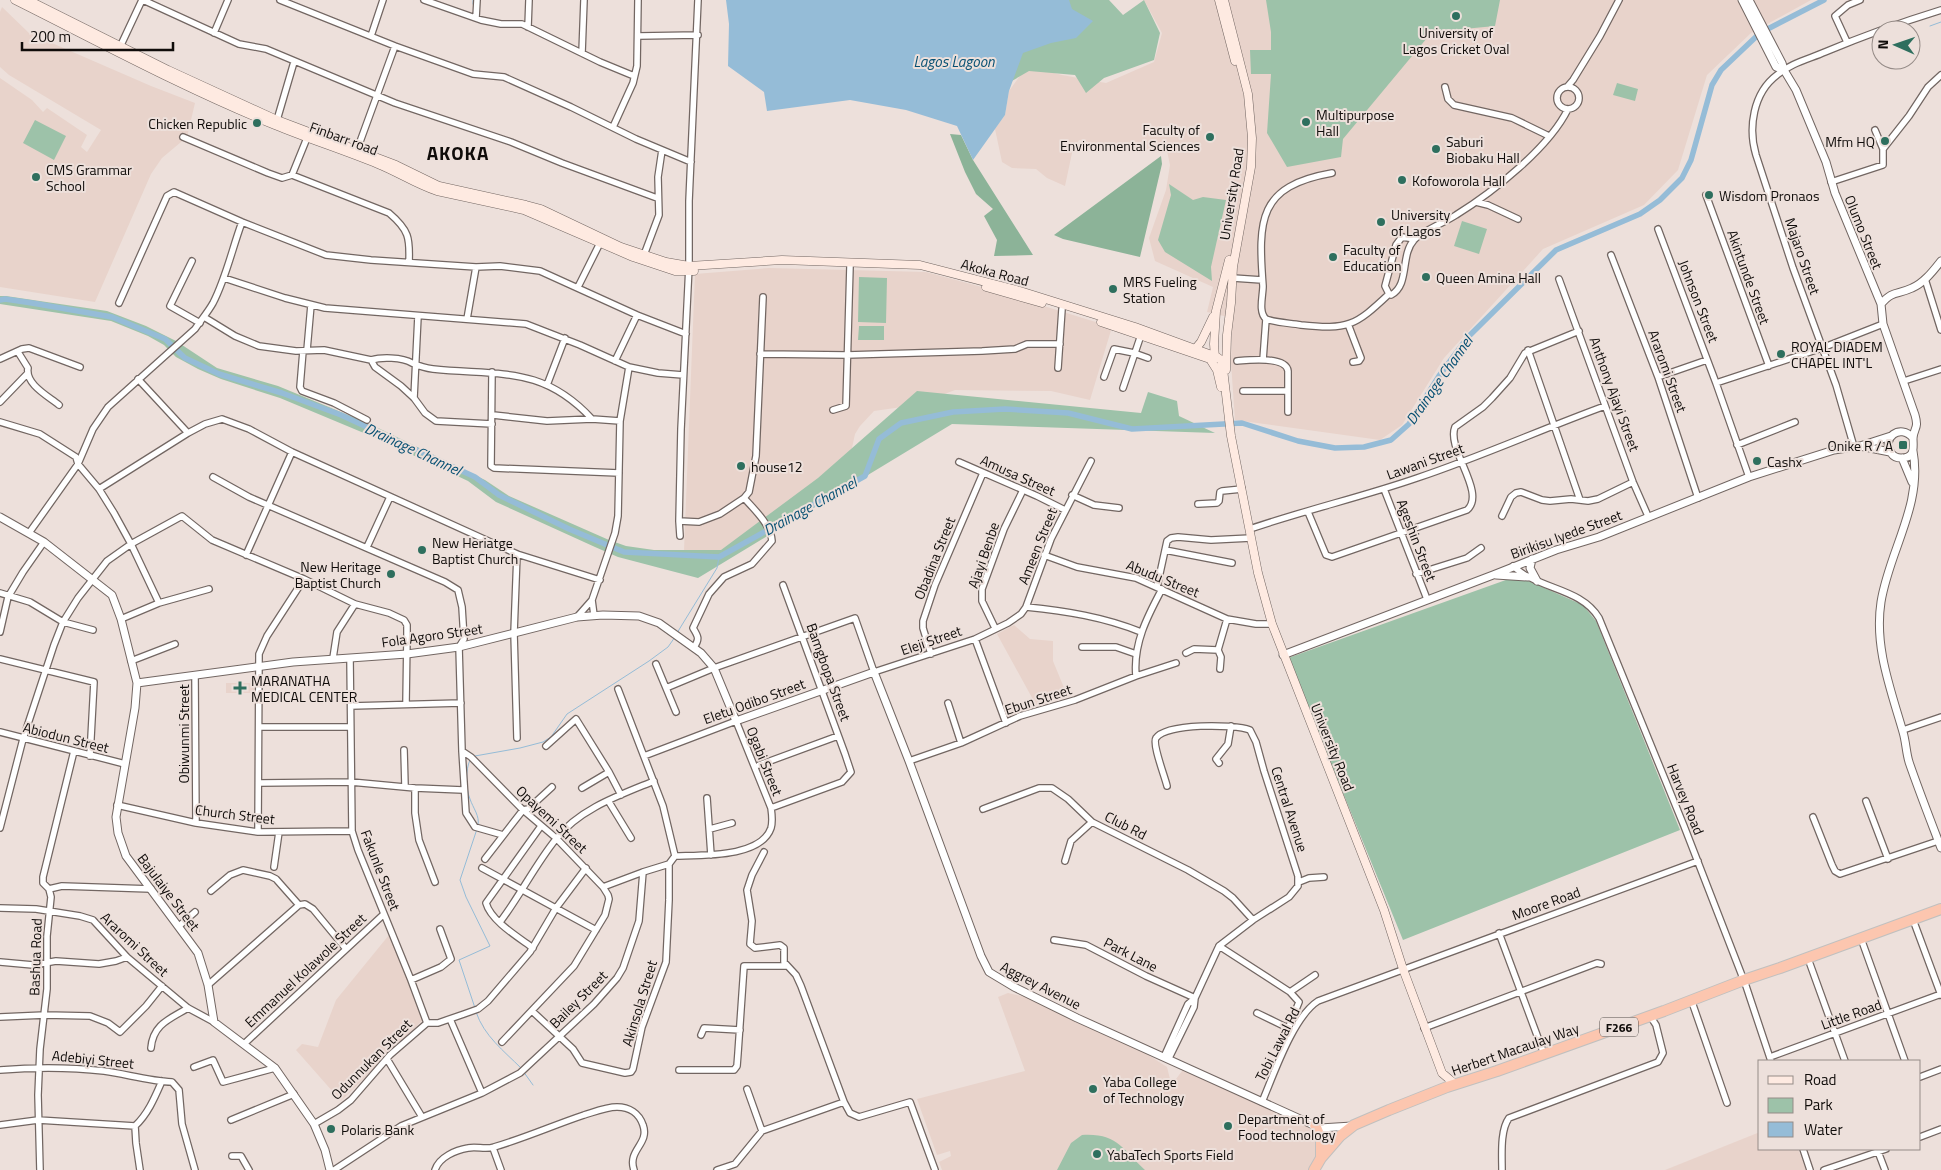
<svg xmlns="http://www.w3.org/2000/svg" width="1941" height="1170" font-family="'Titillium Web',sans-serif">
<rect width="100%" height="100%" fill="#ede0db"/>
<path fill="#e8d3cb" d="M1144,0H1811L1751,33L1707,75L1678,170L1644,205L1543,249L1444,358L1402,425L1380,440L1235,420L1231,363L1232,318L1207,312L1213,287L1155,261L1149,238L1166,190L1170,165L1165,141L1140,153L1079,140L1072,153L1065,186L1047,178L1036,169L1012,168L1002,162L995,129L1005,115L1009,91L1027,66L1062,75L1106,83L1154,62L1162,33Z
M2,7L29,33L151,86L195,103L187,137L162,158L151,174L95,302L0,287V78L32,100L43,112L47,108L87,135L81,147L87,152L101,130L9,75L0,67V12Z
M769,268L926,272L982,287L1112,327L1090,400L1051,391L955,390L916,405L874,411L860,426L855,434L850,457L719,554L684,551L695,274Z
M1014,625L1030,639L1053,641V661L1067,695L1036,705L997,634Z
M226,683H254V693H226Z
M389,935L396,948L423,1020L341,1101L296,1050L302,1044L318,1047L336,1000Z
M1008,993L1035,999L1128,1042L1167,1067L1170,1079H1176L1185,1067L1311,1128L1320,1148L1311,1170H942L939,1162L951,1156L950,1151L937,1155L917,1099L1025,1071L998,997Z
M1760,1132V1149H1798L1806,1170H1665Z"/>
<path fill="#9dc2a9" d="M740,0H1109L1123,15L1144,0L1160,33L1154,60L1104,78L1086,93L1075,75L1029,71L1005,85Z
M1266,0H1500L1495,26L1432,32L1343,139L1341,157L1287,167L1267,133L1271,74H1251L1250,50H1271V32Z
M1617,83L1638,89L1635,101L1613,95Z
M35,120L66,136L54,160L23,143Z
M1169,184L1193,200L1203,197L1226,200L1211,267L1212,281L1165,252L1158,240L1171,195Z
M1462,221L1487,229L1479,254L1454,246Z
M859,277L887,278L886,323L858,322Z
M0,296H6L107,311L146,326L176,341L217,368L278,386L370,424L485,480L509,496L609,540L626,546L654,550H721L818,478L917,391L1141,413L1148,392L1177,401L1179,416L1215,433L952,424L698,578L618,557L595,547L496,502L468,481L383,441L280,398L221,379L198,369L176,357L164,345L148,336L111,321L0,304Z
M859,326H884V340H858Z
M1517,576L1583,605L1596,621L1680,830L1403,940L1288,658Z
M1082,1135C1118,1133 1122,1149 1145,1170H1057L1071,1143Z"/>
<path fill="#8cb398" d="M950,134L961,135L973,160L1033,255L994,256L997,240L984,216L993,209L976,194L965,172Z
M1161,156L1162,164L1140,257L1063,239L1054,235Z"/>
<path fill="#95bcd7" d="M726,0H1069L1072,9L1093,21L1076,38L1051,43L1023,53L1009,91L1005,115L973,160L957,126L906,110L850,100L767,111L764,92L728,66L729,24Z"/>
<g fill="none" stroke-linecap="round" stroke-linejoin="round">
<path stroke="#95bcd7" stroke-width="1" d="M473,4V0
M1930,26L1941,22
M677,633L717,568L719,557
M475,756L520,748L543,742L551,737L567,714L649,661L668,647L675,637
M470,760C465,770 466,789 470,799C473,808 480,816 478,825
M475,1008L459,960L490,946L466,897L460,880L477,829
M476,1012C484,1036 504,1051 521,1068
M523,1071L533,1085"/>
<path stroke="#95bcd7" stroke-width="5.5" d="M0,300L5,299L32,303L112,317L165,339L185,358L219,374L282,393L341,415L475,477L499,495L569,529L624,552L719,557L865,476L879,439L901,423L953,412L1005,409L1068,413L1132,429L1242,423L1298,441L1335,448L1364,447L1391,440L1409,424L1439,376L1468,337L1556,250L1640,214L1660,200L1682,178L1691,160L1712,85L1721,70L1760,33L1824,0"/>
<g stroke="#726662" stroke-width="8">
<path id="minor" d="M143,0L239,44L266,49L395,103L511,142L562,163L657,198
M280,0L395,46L473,74L504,77L571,107L636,139L691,162
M424,0L481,20L501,24H522L600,62L634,76
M476,18L477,0
M528,27L529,0
M214,33L228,0
M371,36L383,0
M639,36L698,35
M1847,42L1835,16L1848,5L1860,0
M120,47L142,0
M582,53L584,0
M1445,87L1448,99L1454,105L1512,118L1549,136
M1567,87L1573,80L1600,36L1619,0
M1557 98a11 11 0 1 1 22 0a11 11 0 1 1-22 0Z
M277,120L294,62
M613,127L633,83L637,66L638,0
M183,137L268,173L282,178L292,175L389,213C409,230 410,238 409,262
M1883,149L1909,116L1928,87L1941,75
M357,150L395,46
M1332,173C1258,186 1258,220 1263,286C1263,296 1258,312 1266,319C1277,323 1290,323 1301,325C1348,330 1355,326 1389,294L1391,295C1410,285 1400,255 1414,240C1422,231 1444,223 1456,215C1493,192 1549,148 1568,109
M292,175L307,138
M1831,182L1883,165V149L1875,130
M1706,195L1769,366
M1476,202L1488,205L1518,219
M1658,229L1716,383L1749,477
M644,255L659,215L658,177L662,150
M1611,255L1658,377L1698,498
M192,261L170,306L200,323
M224,278L285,298L325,308L526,324L580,345L629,367L658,373L683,375
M1233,278L1262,280
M1559,279L1633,482L1648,516
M1925,279L1941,330
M578,287L600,243
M1389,294L1385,286L1396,245L1402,237L1415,239
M119,303L167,196L174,192L242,222L326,255L371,260L476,267L500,266L540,271L637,315L686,334
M204,317L235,336L259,346L296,351L324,350L371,360L375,367L401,386L414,398L425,413L436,421L492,424
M467,319L476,267
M1348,324L1361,358L1359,361L1353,362
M307,350L311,305
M1528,350L1580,500
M303,351L300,387L302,391L334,403L367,420
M18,352L28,368C25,384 48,396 59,405
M760,354L847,355L982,351L1015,349L1027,344H1060
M0,359L22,349L29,348L80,367
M371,360C381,357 402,357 412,363C419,366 425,368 433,369C499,376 542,365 592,419
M1263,360L1266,319
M615,361L637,315
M1237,361C1249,360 1286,356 1288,371V412
M1058,368L1062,309
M492,372L491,466L494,468L619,473
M1104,377L1114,349L1134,353L1148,358
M1658,377L1707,360
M138,379L188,433
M1904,381L1941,369
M1716,383L1822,348L1883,324
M547,385L565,338
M1123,388L1141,335
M1243,391H1288
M414,398L418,316
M0,402L27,374
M833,410L846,406L850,266
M493,415L547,421L592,419L620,421
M0,422L40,434L76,457L78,464L99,489L114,513L131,544L159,603L209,589
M1737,445L1795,422
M1854,447L1836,385L1793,268L1756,155C1748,128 1753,93 1777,75C1791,63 1809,59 1825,52C1863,36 1902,22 1941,10
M959,462L1037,496L1065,510
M213,477L249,497L445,582L458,590L462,607L464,639L459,647L462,751L471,757L523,810L556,838L603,887L608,895L609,899L605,915L574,966L502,1042
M99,489L188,433L205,424L222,419L249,429L292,452L517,554L600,580
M1384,489L1427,599
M1072,495L1094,505L1119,508
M1198,504L1217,503L1219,501L1220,492L1222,491L1242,489
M1308,512L1326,555L1332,557L1467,510C1487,493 1446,449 1455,427L1483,407L1492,398L1510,378L1525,353L1579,331
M1502,516L1511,497L1516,493L1521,492L1542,500L1550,501L1571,499L1588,501L1598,499L1633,482
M679,521L699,522L720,514L744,498L749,492L756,456L763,297
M1250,529C1305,510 1362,497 1417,478C1480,457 1542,429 1605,406
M29,533L78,464L93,429L108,407L195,329C201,320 208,312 213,303C226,278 232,249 242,222
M680,536L679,521L681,429L689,266V201L698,0
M367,547L390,497
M1165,550L1232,563
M246,555L292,452
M1044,555L1077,567L1136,578L1227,619L1256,624H1272
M1513,566C1518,570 1523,575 1529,577C1553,590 1584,593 1599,618L1684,826L1746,986L1771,1061
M1416,574L1467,558L1481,548
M1157,587L1167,541L1171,538L1178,537L1211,540L1251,538
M0,593L30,602L63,622L93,630
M592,600L594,615
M1026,607C1066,611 1104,617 1141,632
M577,617L592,600L615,533L618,516L620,421L629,367
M121,619L159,603
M995,628L982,601V589L1004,529L1023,490
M0,632L8,597L23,572L44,542
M975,639L1006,723
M694,647C700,639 698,636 693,628L709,594L724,577L752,564L772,541C771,525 754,509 744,498
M1082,647H1116L1136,654
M1218,650L1221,657L1220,669
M1186,653L1194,649L1218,650L1227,619
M931,654L923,628V621L935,585L983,473
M333,658L337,632L355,604
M350,658L352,831L358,850L411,980L427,1023
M0,659L94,682L90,756
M131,661L175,644
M656,664L666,688L714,668L855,618L874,672L975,639L1008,623L1021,614L1026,607L1051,539L1091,461
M195,675L196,823
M1136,676C1133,644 1147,617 1162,589
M666,688L676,712
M618,689L663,806L675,856
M948,703L961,743
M351,706L461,703
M259,727H350
M1903,730L1941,717
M0,732L125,764
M517,738L514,633L517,554
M546,746L576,719L609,772
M404,750L405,786
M462,751L466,813L475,827L503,835
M644,756L736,721L771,808C772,815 773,821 771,828C761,858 701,855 675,856
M909,761L961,743L1020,716L1075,700L1136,676L1176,663
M1219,763L1216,759L1228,744L1231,726
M759,765L838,736
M260,783L351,782L415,788L463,790
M1167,786C1165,777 1152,744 1156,738C1166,723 1234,724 1250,730L1256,742L1264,771L1298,876V886L1289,897L1253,920L1219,946L1195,998L1194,1007L1169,1058
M415,788V813L419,840L435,882
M582,788L609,772L621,795
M707,798L711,855
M1866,801L1888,859
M609,802L631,838
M117,805L196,823L258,832L352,831
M771,808L842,782L851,772L845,754L783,585
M983,809L1039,788H1052L1068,799L1092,822L1188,870L1224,891L1233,898L1253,920
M1813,817L1832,865L1835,871L1840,874L1938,841
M0,828L23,739L54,645L63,622L78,598L107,561L131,544L182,516L212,540L304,579L355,604L389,613L404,620L407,625V637L406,704
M710,829L732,823
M258,832L259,654L267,636L304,579
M764,852L752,875L747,890L752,921L750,944L755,948L780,945L784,948V962L796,975L801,986L844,1102L850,1113L859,1117L910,1102L935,1170
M485,859L523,810L528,809L552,787
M1065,861L1071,841L1092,822
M274,867L279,832
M482,868L596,930
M1299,882L1309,878L1324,877
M603,887L643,872
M49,889L62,886L151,889
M211,891L230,875L243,870L270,876L276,879L299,905
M0,908L36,909L80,916L93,920L127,957L188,1008L214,1022
M500,922C520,896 535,865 556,839C579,809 620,795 654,781
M1915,925L1941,995
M179,926L195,912
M1499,933L1544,1054
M1054,940L1086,945L1146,976L1195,998
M1863,944L1905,1061
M1219,946L1290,992L1315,975
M533,948C518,937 491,921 486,903L541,826
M0,962L33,965L56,961L99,964L116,961L127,957
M1810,964L1845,1061
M411,980L441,967L451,959L440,929
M208,985L299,905L305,904L313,909L346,949
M1693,1005L1727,1103
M532,1011L573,1049L582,1063L625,1073L631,1072L633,1069L642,1027L666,962L669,900V864L675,856
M1257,1013L1290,1029
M0,1017L45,1015L90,1016L108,1023L120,1032L146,1006L162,986
M450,1019L482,1093
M1424,1028L1597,963L1601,964
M1288,1029L1299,1002L1290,992
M701,1035L704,1028L740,1030
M244,1044L384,914
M151,1048C153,1024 170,1019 188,1008
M1164,1057L1188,1004L1195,998
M1770,1057L1941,994
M387,1059L422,1117
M194,1067L213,1060L223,1082L275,1068
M0,1070C35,1067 69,1067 104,1071C126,1074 149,1081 172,1082L179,1090L182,1124L195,1170
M679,1070H734L737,1066L738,1053L744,966H787
M1920,1077L1941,1069
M747,1089L762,1131
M1262,1102C1274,1074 1293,1017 1318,1001L1698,861
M231,1120L294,1094
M314,1124L338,1110L351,1100L390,1055L427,1023H438L464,1014L478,1009L488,1001L530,952L556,908L586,868
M0,1125L38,1120L135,1126
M1920,1137L1941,1129
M493,1148L501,1170
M1803,1149L1810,1170
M1877,1149L1885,1170
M232,1156H241L249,1170
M40,1170L38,1095L40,1049L47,989V936L51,897L49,889L43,883V877L74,751
M140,1170L136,1143L135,1126C148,1114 155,1097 162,1081
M334,1170L401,1126L482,1093L520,1073L594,1004L617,978L623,968L639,921L643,872L669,864
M435,1170C439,1157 456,1150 468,1148C477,1146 485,1150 494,1147C525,1138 554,1125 584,1115C594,1112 606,1107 617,1107C629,1107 639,1113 643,1125C650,1144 627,1150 634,1170
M717,1170L735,1164L762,1131L844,1102
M1502,1170C1502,1155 1500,1130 1509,1118L1658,1062L1663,1053L1656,1025L1652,1019
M1824,1170L1886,1149"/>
</g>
<g stroke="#726662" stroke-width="9">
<path id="tertiary" d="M1742,0L1776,67L1784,70
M1749,0L1782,63L1784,70L1796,90L1826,162L1835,193L1881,304L1883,324L1915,415C1919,429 1914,427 1913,438C1913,447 1916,458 1901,458C1897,458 1893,456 1891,453C1881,438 1900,423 1913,438
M1881,304C1893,290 1897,295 1912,288C1924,283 1933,271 1941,261
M1860,446L1890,452
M1913,451C1923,505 1889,551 1881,602C1874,647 1891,690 1903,732C1906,742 1906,752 1909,762C1919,791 1930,819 1941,848
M1902,458L1912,482
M0,517L44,542L112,595L121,619L137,683L135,708L116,817L118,833L126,856L198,953L208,985L214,1022L275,1068L314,1124L325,1150L330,1170
M1532,559L1530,568L1537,581
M1496,575L1528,577
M1283,655L1493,575L1556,550L1599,537L1749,477L1834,450L1860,446L1891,436
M137,683L293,662L407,654L459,647L577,617L603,615L639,616L659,623L701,653L714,668L736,721L874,672L909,761L981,956L989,972L1014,987L1077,1018L1320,1128L1334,1141
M1320,1128L1352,1126"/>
</g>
<g stroke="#726662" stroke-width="9">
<path id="secondary" d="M15,0C101,43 186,89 275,125C309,139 344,150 378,164C398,172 416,184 437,191L524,210L633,257L675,271H694
M28,0L168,70L277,120L396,165L439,186L526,205L541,209L621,247L666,262L689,266L782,260L920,265L1020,291L1135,327L1217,357L1221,360L1223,369L1231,436L1258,573L1272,624L1384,910L1403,969L1442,1073L1455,1084
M1219,0L1235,61
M1224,0L1248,94L1252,138L1251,167L1233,267L1231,303L1227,335L1226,370
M986,287L1042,303
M1101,322L1210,359L1217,370L1221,387
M1196,348L1201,342L1213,317
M1215,358L1214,344L1216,311L1229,260"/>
</g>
<g stroke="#c1c0bf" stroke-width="12">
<path id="trunk" d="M1315,1125L1321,1139V1157
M1314,1170L1321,1158L1340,1136L1354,1125L1389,1110L1447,1087L1497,1071L1664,1011L1744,980L1780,968L1941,909"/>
</g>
<use href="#minor" stroke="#fff" stroke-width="5.5"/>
<use href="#tertiary" stroke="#fff" stroke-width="7"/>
<use href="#secondary" stroke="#feeae1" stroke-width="8"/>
<use href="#trunk" stroke="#fcc6af" stroke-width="10"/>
</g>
<g fill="#2e6f5e" stroke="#ede0db" stroke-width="2">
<circle cx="1456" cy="16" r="5"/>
<circle cx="1306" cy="122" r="5"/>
<circle cx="257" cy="123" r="5"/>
<circle cx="1210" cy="137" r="5"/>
<circle cx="1885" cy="141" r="5"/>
<circle cx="1436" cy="149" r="5"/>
<circle cx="36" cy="177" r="5"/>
<circle cx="1402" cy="180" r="5"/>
<circle cx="1709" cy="195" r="5"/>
<circle cx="1381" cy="222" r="5"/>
<circle cx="1333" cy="257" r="5"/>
<circle cx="1426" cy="277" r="5"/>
<circle cx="1113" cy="289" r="5"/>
<circle cx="1781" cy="354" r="5"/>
<rect x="1898" y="440" width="10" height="10" rx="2.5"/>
<circle cx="1757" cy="461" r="5"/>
<circle cx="741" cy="466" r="5"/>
<circle cx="422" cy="550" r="5"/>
<circle cx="391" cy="574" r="5"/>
<path d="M237.5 680.5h5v5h5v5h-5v5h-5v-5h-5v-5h5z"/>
<circle cx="1093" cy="1089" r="5"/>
<circle cx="1228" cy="1126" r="5"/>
<circle cx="331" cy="1129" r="5"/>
<circle cx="1097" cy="1154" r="5"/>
</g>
<g text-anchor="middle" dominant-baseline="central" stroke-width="4" stroke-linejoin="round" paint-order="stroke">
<rect fill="#ede0db" stroke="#524c49" stroke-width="1" x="1600" y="1017.5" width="38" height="19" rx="4"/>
<g font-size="12" font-weight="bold" fill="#100c0a">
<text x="1619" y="1027">F266</text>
</g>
<g font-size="14" fill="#100c0a" stroke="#ede0db" text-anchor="start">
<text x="1456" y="32" text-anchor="middle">University of<tspan x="1456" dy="16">Lagos Cricket Oval</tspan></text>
<text x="1316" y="114">Multipurpose<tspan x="1316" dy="16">Hall</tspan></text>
<text x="247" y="123" text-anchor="end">Chicken Republic</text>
<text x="1200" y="129" text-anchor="end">Faculty of<tspan x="1200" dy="16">Environmental Sciences</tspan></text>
<text x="1446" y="141">Saburi<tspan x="1446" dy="16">Biobaku Hall</tspan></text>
<text x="1875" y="141" text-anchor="end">Mfm HQ</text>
<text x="46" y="169">CMS Grammar<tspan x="46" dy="16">School</tspan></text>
<text x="1412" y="180">Kofoworola Hall</text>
<text x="1719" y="195">Wisdom Pronaos</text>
<text x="1391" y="214">University<tspan x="1391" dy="16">of Lagos</tspan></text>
<text x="1343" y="249">Faculty of<tspan x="1343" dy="16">Education</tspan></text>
<text x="1436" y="277">Queen Amina Hall</text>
<text x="1123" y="281">MRS Fueling<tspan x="1123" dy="16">Station</tspan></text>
<text x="1791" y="346">ROYAL DIADEM<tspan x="1791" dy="16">CHAPEL INT'L</tspan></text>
<text x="1893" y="445" text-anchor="end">Onike R / A</text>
<text x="1767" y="461">Cashx</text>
<text x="751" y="466">house12</text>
<text x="432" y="542">New Heriatge<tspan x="432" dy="16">Baptist Church</tspan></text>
<text x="381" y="566" text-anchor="end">New Heritage<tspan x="381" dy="16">Baptist Church</tspan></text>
<text x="251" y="680">MARANATHA<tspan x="251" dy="16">MEDICAL CENTER</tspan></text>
<text x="1103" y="1081">Yaba College<tspan x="1103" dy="16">of Technology</tspan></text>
<text x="1238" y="1118">Department of<tspan x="1238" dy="16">Food technology</tspan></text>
<text x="341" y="1129">Polaris Bank</text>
<text x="1107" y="1154">YabaTech Sports Field</text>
</g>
<g font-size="14" fill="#100c0a" stroke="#ede0db">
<text transform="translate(344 138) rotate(20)">Finbarr road</text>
<text transform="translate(1231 194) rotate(-81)">University Road</text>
<text transform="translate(1864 232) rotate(68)">Olumo Street</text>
<text transform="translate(1803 256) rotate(71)">Majaro Street</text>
<text transform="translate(995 272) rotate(15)">Akoka Road</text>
<text transform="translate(1749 277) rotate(70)">Akintunde Street</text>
<text transform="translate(1699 301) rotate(69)">Johnson Street</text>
<text transform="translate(1668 371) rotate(70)">Araromi Street</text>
<text transform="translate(1615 394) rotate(70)">Anthony Ajayi Street</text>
<text transform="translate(1425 461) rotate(-20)">Lawani Street</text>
<text transform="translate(1018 475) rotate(24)">Amusa Street</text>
<text transform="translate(1566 534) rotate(-20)">Birikisu Iyede Street</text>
<text transform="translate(1417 540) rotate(69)">Ageshin Street</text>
<text transform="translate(1037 546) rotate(-68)">Ameen Street</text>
<text transform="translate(983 555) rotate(-71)">Ajayi Benbe</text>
<text transform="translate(934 558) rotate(-68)">Obadina Street</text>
<text transform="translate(1163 578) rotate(22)">Abudu Street</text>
<text transform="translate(432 635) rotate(-8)">Fola Agoro Street</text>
<text transform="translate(931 640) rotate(-19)">Eleji Street</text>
<text transform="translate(829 672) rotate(70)">Bamgbopa Street</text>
<text transform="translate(1038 699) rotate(-18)">Ebun Street</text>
<text transform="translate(754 701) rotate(-20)">Eletu Odibo Street</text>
<text transform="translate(183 734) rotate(-90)">Obiwunmi Street</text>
<text transform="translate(66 737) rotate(14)">Abiodun Street</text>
<text transform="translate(1333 747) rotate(68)">University Road</text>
<text transform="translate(765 761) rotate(68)">Ogabi Street</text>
<text transform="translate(1686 799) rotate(68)">Harvey Road</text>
<text transform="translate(1290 809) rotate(72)">Central Avenue</text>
<text transform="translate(235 814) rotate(7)">Church Street</text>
<text transform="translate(552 819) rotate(43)">Opayemi Street</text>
<text transform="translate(1126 825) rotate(27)">Club Rd</text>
<text transform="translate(381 870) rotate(69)">Fakunle Street</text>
<text transform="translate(169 892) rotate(53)">Bajulaiye Street</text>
<text transform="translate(1546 903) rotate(-20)">Moore Road</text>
<text transform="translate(135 944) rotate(43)">Araromi Street</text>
<text transform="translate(1131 954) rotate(27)">Park Lane</text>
<text transform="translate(35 957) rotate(-88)">Bashua Road</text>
<text transform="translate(305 970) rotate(-43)">Emmanuel Kolawole Street</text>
<text transform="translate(1041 985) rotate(27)">Aggrey Avenue</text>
<text transform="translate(578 999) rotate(-45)">Bailey Street</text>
<text transform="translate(639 1003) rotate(-73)">Akinsola Street</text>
<text transform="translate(1851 1014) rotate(-20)">Little Road</text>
<text transform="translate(1277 1044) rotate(-63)">Tobi Lawal Rd</text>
<text transform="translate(1515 1049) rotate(-19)">Herbert Macaulay Way</text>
<text transform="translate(93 1059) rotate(6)">Adebiyi Street</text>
<text transform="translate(371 1059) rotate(-45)">Odunnukan Street</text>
</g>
<g font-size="15" font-style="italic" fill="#075073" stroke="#ede0db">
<text x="954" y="61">Lagos Lagoon</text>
<text transform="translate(1439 380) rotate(-55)">Drainage Channel</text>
<text transform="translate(413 449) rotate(25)">Drainage Channel</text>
<text transform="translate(810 506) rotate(-29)">Drainage Channel</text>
</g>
<g font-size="19" font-weight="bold" letter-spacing="1" fill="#100c0a" stroke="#ede0db">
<text x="458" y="152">AKOKA</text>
</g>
</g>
<rect x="1758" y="1060" width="162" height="90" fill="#ede0db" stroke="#958b87"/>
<rect x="1768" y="1076" width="25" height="8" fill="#feeae1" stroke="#958b87"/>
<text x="1804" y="1085" font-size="15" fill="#100c0a">Road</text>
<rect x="1768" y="1098" width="25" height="15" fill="#9dc2a9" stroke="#958b87"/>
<text x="1804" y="1110" font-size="15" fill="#100c0a">Park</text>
<rect x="1768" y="1122" width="25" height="15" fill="#95bcd7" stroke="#958b87"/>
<text x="1804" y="1135" font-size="15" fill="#100c0a">Water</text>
<g transform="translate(1896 45) rotate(272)"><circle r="24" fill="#ede0db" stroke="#958b87"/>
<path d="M0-4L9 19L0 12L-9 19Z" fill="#2e6f5e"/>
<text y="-8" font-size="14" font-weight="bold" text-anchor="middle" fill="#100c0a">N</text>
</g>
<path d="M22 42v8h151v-8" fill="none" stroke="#100c0a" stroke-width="2.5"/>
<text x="30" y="42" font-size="15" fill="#100c0a" stroke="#ede0db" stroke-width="4" paint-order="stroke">200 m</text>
</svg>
